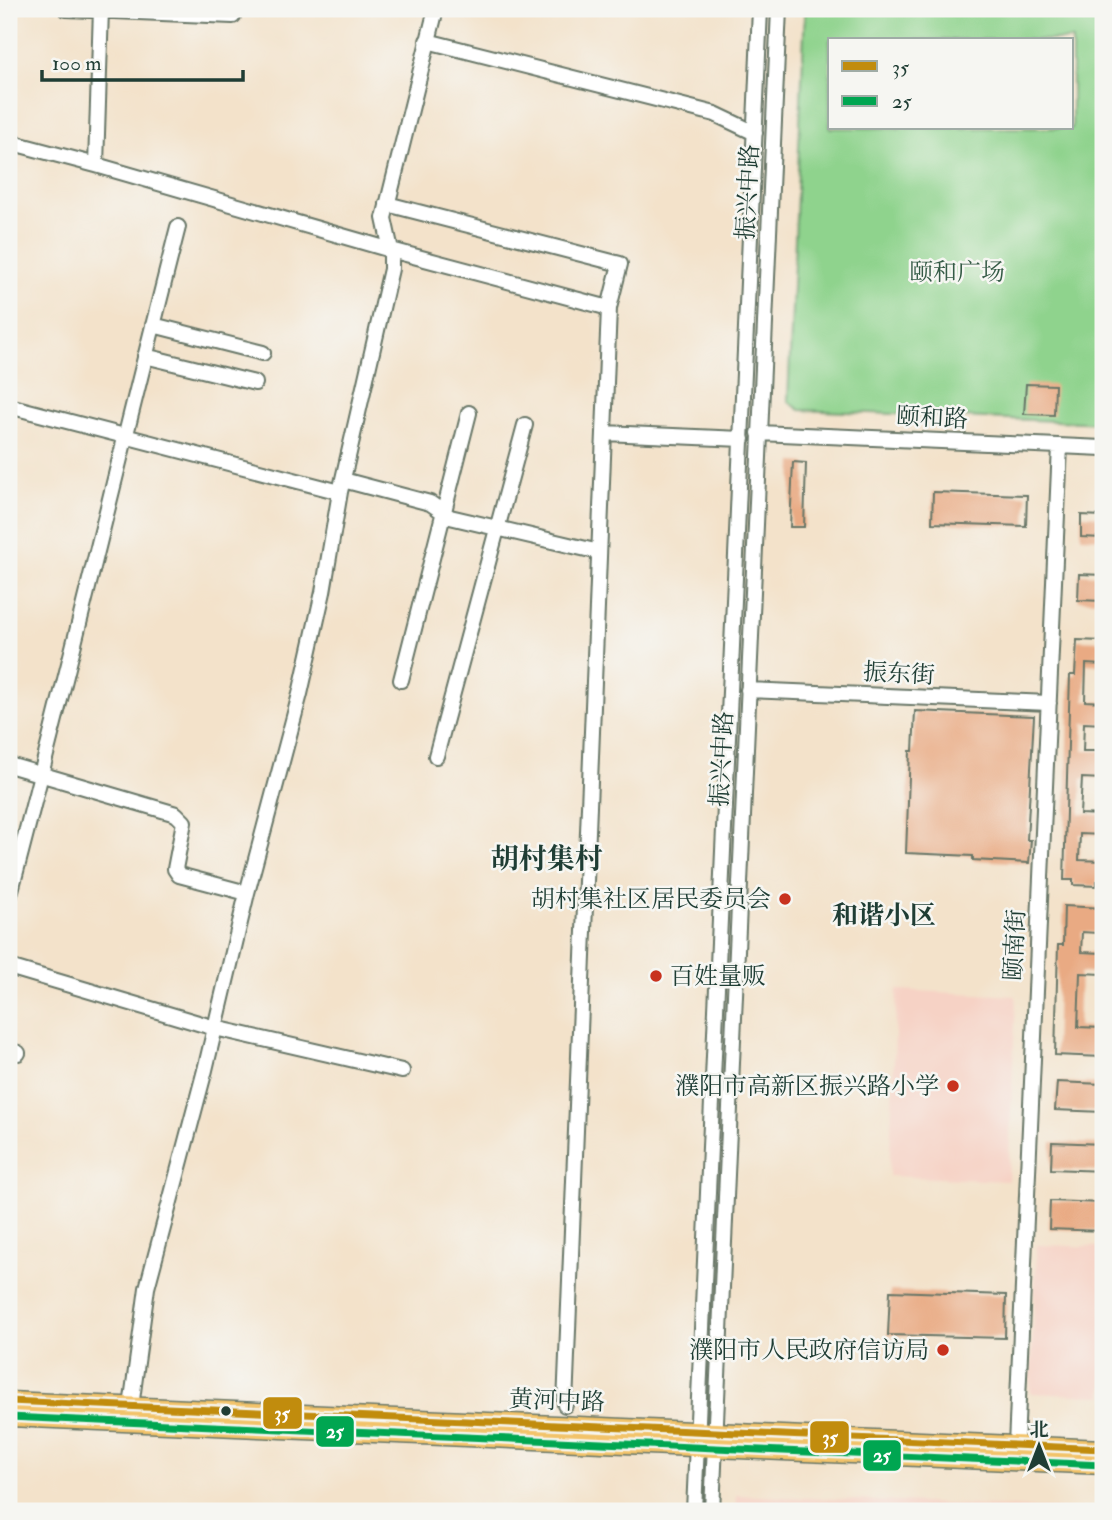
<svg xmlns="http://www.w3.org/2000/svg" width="1112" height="1520" font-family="'IM FELL Double Pica','Noto Serif SC',serif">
<rect width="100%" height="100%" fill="#f6f6f2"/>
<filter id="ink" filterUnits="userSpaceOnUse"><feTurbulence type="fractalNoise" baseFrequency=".0143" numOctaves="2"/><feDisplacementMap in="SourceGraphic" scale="14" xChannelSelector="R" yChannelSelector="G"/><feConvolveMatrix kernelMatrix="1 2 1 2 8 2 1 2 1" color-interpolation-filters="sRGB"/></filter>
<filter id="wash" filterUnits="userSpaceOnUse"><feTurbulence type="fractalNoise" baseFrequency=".00686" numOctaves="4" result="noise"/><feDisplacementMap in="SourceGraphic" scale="28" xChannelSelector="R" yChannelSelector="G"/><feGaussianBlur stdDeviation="1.57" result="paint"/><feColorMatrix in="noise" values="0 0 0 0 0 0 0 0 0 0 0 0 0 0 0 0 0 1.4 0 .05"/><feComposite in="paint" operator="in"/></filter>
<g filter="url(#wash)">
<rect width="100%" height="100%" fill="#f3e2ca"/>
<path fill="#f6d2c5" d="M897,990L1016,996L1008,1181L889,1176Z
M1037,1245L1103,1247V1396L1030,1393Z
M736,1495L1103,1511H735Z"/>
<path fill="#8fd38d" stroke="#578860" stroke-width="2" fill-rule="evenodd" d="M805,9H1103V423L800,410L788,401ZM830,40H1072V128H830Z"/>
<g id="blocks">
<path fill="#e9aa83" d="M1026,384L1055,385L1054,415L1024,414Z
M793,462L806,463L804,527H790Z
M933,492L1027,495L1026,526L932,523Z
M1081,515L1103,516V538L1081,537Z
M1079,574L1103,575V601L1078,600Z
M1077,640L1103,641V665L1086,664L1085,701L1103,702V724L1084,723L1083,751H1103V779L1082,778L1080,814L1103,815V835L1080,834L1079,860L1103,861V881H1097V886L1073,885V880H1064L1070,675H1075Z
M915,711L1034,716L1027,840H1031L1029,863L973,860V856L906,853L910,751H913Z
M1064,906L1103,908V928H1097V933L1082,932L1081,952L1103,953V974L1080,973L1078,1027L1103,1028V1057L1055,1055L1058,945H1063Z
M1057,1082L1103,1084V1112L1055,1110Z
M1052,1142L1103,1144V1171L1051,1169Z
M1050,1201L1103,1203V1231L1049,1229Z
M890,1291L1006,1295L1005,1338L888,1335Z"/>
</g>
</g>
<g filter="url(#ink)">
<use href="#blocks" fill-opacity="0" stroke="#697768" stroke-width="2"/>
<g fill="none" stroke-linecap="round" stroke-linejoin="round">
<g stroke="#697768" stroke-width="18">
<path id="minor" d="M66,9L233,16
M427,41L715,114L755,133
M9,142L96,165L391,250L609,308
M96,165L101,9
M387,204L620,264L609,308L565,1405
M153,325L263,353
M145,356L255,383
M9,406L340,492
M604,433L742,439
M759,433L1103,448
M343,480L430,503L450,517L599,552
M401,680L469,413
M748,690L1049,703
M436,756L525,425
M9,765L176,814L184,822L175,869L179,875L247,893
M9,898C68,675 121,450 178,227
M9,967L215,1028L402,1071
M9,1050L18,1053
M131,1407L147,1288L205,1070L247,893L300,694L323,592L340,492L391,269V250L384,218L436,9
M1016,1445L1060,446
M694,1511L760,9
M712,1511L779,9"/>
</g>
<g stroke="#697768" stroke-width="21">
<path id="major" d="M9,1401L1103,1449
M9,1417L1103,1465"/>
</g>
<use href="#minor" stroke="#fff" stroke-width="14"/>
<use href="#major" stroke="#f2c36a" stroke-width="18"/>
<g stroke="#f6f6f2" stroke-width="12">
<path id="bus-1" d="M9,1401L1103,1449"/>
</g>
<g stroke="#f6f6f2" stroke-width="12">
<path id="bus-2" d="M9,1417L1103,1465"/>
</g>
<use href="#bus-1" stroke="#c18c0d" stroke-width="7"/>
<use href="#bus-2" stroke="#00a651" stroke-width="7"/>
</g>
</g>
<g fill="#c8321e" stroke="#f6f6f2" stroke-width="2.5">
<circle cx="785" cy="899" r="7"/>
<circle cx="656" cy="976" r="7"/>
<circle cx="953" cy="1086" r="7"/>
<circle cx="943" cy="1350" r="7"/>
</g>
<circle fill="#1f3d34" stroke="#f6f6f2" stroke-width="2.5" cx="226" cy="1411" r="6"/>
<g text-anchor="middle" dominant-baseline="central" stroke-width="5" stroke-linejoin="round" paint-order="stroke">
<g font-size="24" fill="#1f3d34" stroke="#f6f6f2">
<text transform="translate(748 192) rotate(-87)">振兴中路</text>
<text transform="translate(932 418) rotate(3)">颐和路</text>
<text transform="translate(899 674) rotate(3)">振东街</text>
<text transform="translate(722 759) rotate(-87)">振兴中路</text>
<text transform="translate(1015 945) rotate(-87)">颐南街</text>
<text transform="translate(557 1401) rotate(2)">黄河中路</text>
</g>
<g font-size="24" fill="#355b46" stroke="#f6f6f2">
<text x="957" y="272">颐和广场</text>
</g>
<g font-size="24" fill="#1f3d34" stroke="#f6f6f2" text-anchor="end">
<text x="771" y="899">胡村集社区居民委员会</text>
<text x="670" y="976" text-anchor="start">百姓量贩</text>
<text x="939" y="1086">濮阳市高新区振兴路小学</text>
<text x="929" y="1350">濮阳市人民政府信访局</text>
</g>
<g font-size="26" font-weight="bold" fill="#1f3d34" stroke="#f6f6f2">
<text x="884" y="916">和谐小区</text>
</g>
<g font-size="28" font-weight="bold" fill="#1f3d34" stroke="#f6f6f2">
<text x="547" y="859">胡村集村</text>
</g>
</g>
<g stroke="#f6f6f2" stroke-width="2.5">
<rect x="262" y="1396" width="41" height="34" rx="7" fill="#c18c0d"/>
<rect x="315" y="1415" width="40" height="33" rx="7" fill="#00a651"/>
<rect x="809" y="1420" width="41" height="34" rx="7" fill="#c18c0d"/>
<rect x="862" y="1439" width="40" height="33" rx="7" fill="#00a651"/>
</g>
<g font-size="19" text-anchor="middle" font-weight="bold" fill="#fff">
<text x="282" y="1420">35</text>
<text x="335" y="1438">25</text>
<text x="830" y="1444">35</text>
<text x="882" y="1462">25</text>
</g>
<rect width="1112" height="1520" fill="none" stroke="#f6f6f2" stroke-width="35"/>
<rect x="828" y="38" width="245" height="91" fill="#f6f6f2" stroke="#a0aca6" stroke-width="2"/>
<rect x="842" y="61" width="35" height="10" fill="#c18c0d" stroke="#a0aca6" stroke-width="2"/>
<text x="892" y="74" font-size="21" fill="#1f3d34">35</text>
<rect x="842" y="96" width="35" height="10" fill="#00a651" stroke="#a0aca6" stroke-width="2"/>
<text x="892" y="108" font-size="21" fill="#1f3d34">25</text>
<g transform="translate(1039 1446)" stroke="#f6f6f2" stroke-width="5" paint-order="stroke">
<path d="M0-5L12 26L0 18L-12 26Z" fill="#1f3d34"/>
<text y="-10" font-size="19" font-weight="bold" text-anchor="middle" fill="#1f3d34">北</text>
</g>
<path d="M42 70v10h201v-10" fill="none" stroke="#1f3d34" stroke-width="3.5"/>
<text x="52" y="70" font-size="21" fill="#1f3d34" stroke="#f6f6f2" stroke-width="5" paint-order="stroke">100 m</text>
</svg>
